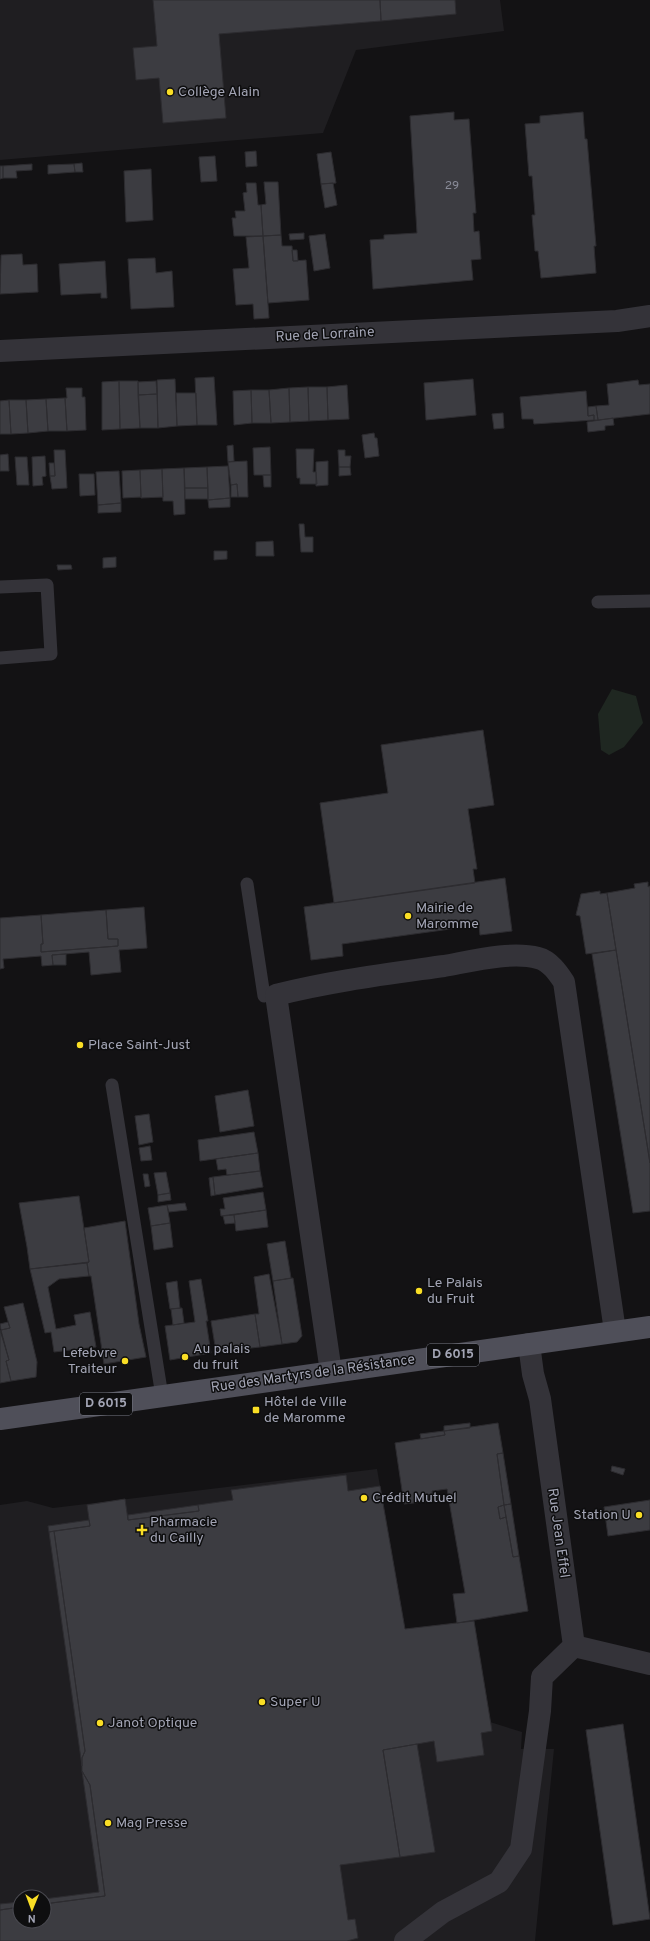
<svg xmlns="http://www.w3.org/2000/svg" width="650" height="1941" font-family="Overpass,sans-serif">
<rect width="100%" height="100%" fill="#131214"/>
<path fill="#1f1e21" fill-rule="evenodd" d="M0,0H500L504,31L356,50L323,133L0,160Z
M377,1469L405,1629L474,1621L490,1722L522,1732L521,1749H554L535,1941H0V1505L27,1501L53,1508ZM20,1897H44V1921H20Z"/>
<path fill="#1f2721" d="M612,689L636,696L643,723L624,747L609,755L601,750L598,714Z"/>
<path fill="#3c3c41" stroke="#2d2c30" d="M153,0H380L381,21L219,34L226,118L163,123L159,78L136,80L133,48L157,46Z
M380,0H455L456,14L381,21Z
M454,112V120L469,119L476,213H473L474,232L479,231L481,259L471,260L473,280L373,289L370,240L384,239V235L417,233L410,116Z
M583,112L585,139H587L596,246H594L596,273L541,278L538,251H535L532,215H535L532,176H529L525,124L540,123V116Z
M256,151L257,166L246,167L245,152Z
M331,152L336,183L321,184L317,154Z
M215,156L217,181L201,182L199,157Z
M82,163L83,172H75L74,164Z
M32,164V170L16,171L17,178H3V166Z
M74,164L75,172L48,174V165Z
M0,166H3V178L0,179Z
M151,169L153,220L126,222L124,171Z
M264,182H278L281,235L263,236L261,205L266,204Z
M246,183H256L258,205H261L263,236H234L232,218H236L235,211H245L243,193L247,192Z
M333,183L337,205L325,208L321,184Z
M304,233V239L290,240L289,234Z
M325,234L330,268L314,271L309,236Z
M281,235L282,246H292L293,261L306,260L309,300L268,303L263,236Z
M263,236L269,318L254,319L253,304L236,305L233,269L249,268L246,237Z
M292,250H297L298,261H293Z
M22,254L23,265L37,264L38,292L0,294L1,255Z
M155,258L156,273L172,271L174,307L131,309L128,259Z
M105,261L107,298H101V293L61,295L59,264Z
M214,377L217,425H197L195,378Z
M175,379L177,426L158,428L157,380Z
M473,379L476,415L426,420L424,383Z
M638,380L639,385L650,384V414L598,420L596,406L609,405L607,384Z
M119,381L120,429L102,430V382Z
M119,381H138L140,428L120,429Z
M156,381L157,394L138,395V382Z
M347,385L349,419L328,420L327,387Z
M308,387L309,421L290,422L289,388Z
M308,387H327L328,420L309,421Z
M66,388H82V397H85L86,430L67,431L65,398H67Z
M289,388L290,422L271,423L269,390Z
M251,390H269L271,423H252Z
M251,390L252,423L234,425L233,391Z
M586,391L588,416L594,415V420L534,424L533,419H522L520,397Z
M176,393H196L197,425L177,426Z
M157,394L158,428H140L138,395Z
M65,398L67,431H48L46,399Z
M46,399L48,431L28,433L26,400Z
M9,400H26L28,433L11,434Z
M9,400L11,434H0V401Z
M596,406L598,420H594V415L588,416V407Z
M503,413L504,428L494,429L492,414Z
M613,418L614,425L605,426V430L588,432L587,422Z
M374,433L375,438H377L379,456L365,458L362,435Z
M233,445L234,461L228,462L227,446Z
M270,447L271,475H254L253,448Z
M296,449H314L313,472H316L317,484H300V478H297Z
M54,450H65L67,488L52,489L50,476H55Z
M338,450H345V456H351L350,467H339Z
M8,454L9,471H0V455Z
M45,456L46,476L42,477L43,485L33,486L32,457Z
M15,457H27L29,485H17Z
M247,461L248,497H238L237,484L231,485L228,462Z
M328,461V485L316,486V462Z
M49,463H54L55,476H50Z
M228,466L230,498L208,500L207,467Z
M207,467L208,488H185L184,468Z
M339,467H350L351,475L339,476Z
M184,468L185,514L174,515L173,501H163L162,469Z
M162,469L163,497L141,498L140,470Z
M140,470L141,497L123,498L122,471Z
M119,471L121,503L98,505L96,472Z
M79,474H94L95,495L80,496Z
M263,475H271V487H264Z
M237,484L238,497H231V485Z
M185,488H208V499H185Z
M230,498V507L209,508L208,500Z
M121,503V512L98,513V505Z
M299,524H304L305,537H313V552H301Z
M273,541L274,556H256V542Z
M214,551H227V559L214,560Z
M116,557V567L103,568V558Z
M57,565H71L72,569L58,570Z
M483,730L494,805L468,809L477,869H473L475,883L334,903L320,803L388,793L381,745Z
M505,878L512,931L480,935L479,925L342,944L343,956L311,960L304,907Z
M648,882V887L650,886V1163L607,893L635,888L634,884Z
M600,891V894L607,893L616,950L586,954L580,916L576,915L581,894Z
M144,907L147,948L119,950L121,972L91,975L89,952L52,955L53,965L42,966L41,956L3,959L4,968L0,969V918L41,915L43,944H41V952L118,946V939H108L106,910Z
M106,910L108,939H118V946L41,952V944H43L41,915Z
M616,950L650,1163V1211L633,1213L592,954Z
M66,954V965H53L52,955Z
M248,1090L254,1126L220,1132L215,1096Z
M149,1114L153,1142L139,1145L135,1116Z
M254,1132L258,1153L200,1161L198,1140Z
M150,1146L152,1160L141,1161L139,1148Z
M258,1153L260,1171L227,1175L226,1169L218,1170L216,1159Z
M260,1171L263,1187L215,1195L213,1177Z
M166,1172L170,1193L158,1195L154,1173Z
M143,1174H148L150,1186L145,1187Z
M213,1177L215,1195L211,1196L209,1178Z
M263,1192L266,1210L221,1216L220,1209H225L223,1198Z
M170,1193L171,1200L158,1202V1195Z
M79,1196L89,1262L30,1269L27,1247L19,1203Z
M185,1203L187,1210L169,1212L167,1205Z
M167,1205L170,1223L151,1226L148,1208Z
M266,1210L268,1227L236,1231L234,1215Z
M234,1215L235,1223L225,1224L223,1216Z
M125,1221L139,1324L146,1357L104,1364L91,1276H89L87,1263L89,1262L84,1228Z
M170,1223L173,1247L154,1250L151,1226Z
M285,1241L291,1278L273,1281L267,1244Z
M87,1263L89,1276L59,1279L48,1287L56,1329L76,1325L74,1315L90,1312L96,1347L54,1352L51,1332L45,1333L30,1269Z
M269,1274L282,1344L260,1347L255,1314H259L254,1277Z
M293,1278L302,1336L297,1342L282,1344L273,1281Z
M201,1279L208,1321H206L211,1353L170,1360L165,1326L195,1322L189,1281Z
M177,1281L180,1308L170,1309L166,1283Z
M23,1303L37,1362L36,1377L11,1381L6,1361L9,1360L1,1330L10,1328L4,1307Z
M182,1308L184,1323L173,1325L171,1309Z
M255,1314L260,1347L216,1352L211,1321Z
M8,1322L10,1328L1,1330L0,1324Z
M0,1330L9,1360L6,1361L11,1381L0,1383Z
M470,1423V1428L444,1431V1426Z
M498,1423L503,1453L497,1454L504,1505L498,1507L500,1519L506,1517L513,1557L519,1556L528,1611L457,1623L453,1594L465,1593L447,1489L432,1491L433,1501L404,1504L395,1443L445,1435L444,1431Z
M444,1431L445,1435L421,1439L420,1434Z
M503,1453L511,1504L504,1505L497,1454Z
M612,1466L625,1469L623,1475L611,1471Z
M346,1475L348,1491L380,1486L405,1629L474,1621L492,1731L481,1733L484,1755L437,1762L434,1741L383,1750L400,1857L340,1865L348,1920L355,1919L358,1938L347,1941H0V1910L20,1907V1921H44V1904L105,1896L90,1785L82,1771V1758L85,1751L54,1531L90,1526L87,1505L125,1499L128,1520L199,1511L198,1505L233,1500L231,1490Z
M650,1500V1530L608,1536L604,1507Z
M511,1504L519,1556L513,1557L504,1505Z
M198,1505L199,1511L128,1520V1515Z
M504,1505L506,1517L500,1519L498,1507Z
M89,1520L90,1526L49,1532L48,1526Z
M54,1531L85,1751L82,1758V1766L49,1532Z
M623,1724L650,1919L613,1925L586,1730Z
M417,1744L435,1852L400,1857L383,1750Z
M82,1771L90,1785L105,1896L44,1904V1899L99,1892Z
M20,1902V1907L0,1910V1904Z"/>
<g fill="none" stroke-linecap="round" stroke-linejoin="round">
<path stroke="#343339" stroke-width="13" d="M0,587L47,585L51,654L0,658
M598,602L650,601
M247,884L264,996
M112,1085L162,1396"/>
<path stroke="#343339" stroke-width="22" d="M0,351L617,321L650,316
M529,1344L533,1374L540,1399L574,1646L650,1664
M331,1372L276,995C331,981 388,974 444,966C472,961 511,951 538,958C550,961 558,973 564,982L615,1331
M405,1941L443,1912L499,1882L521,1849L540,1711L542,1677L574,1646"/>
<path stroke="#4f4f59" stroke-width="22" d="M0,1419L650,1327"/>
</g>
<g fill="#fade25" stroke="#0e0e0f" stroke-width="1.5">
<circle cx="170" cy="92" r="4"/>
<circle cx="408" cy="916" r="4"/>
<circle cx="80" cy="1045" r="4"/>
<circle cx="419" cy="1291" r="4"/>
<circle cx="185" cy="1357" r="4"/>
<circle cx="125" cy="1361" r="4"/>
<rect x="252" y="1406" width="8" height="8" rx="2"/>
<circle cx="364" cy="1498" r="4"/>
<circle cx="639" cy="1515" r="4"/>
<path d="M140 1524h4v4h4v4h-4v4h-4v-4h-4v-4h4z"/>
<circle cx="262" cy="1702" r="4"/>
<circle cx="100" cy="1723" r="4"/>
<circle cx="108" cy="1823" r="4"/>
</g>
<g text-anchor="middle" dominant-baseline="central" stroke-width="3" stroke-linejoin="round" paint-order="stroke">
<g font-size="12" fill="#898b98">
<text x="452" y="186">29</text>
</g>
<g fill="#0e0e0f" stroke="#767883" stroke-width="1">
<rect x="427" y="1344" width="52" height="22" rx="3"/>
<rect x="80" y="1393" width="52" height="22" rx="3"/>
</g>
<g font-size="13" font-weight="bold" fill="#a3a5b5">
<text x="453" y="1355">D 6015</text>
<text x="106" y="1404">D 6015</text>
</g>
<g font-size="14" fill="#a3a5b5" stroke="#0e0e0f" text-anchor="start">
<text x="178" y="92">Collège Alain</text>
<text x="416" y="908">Mairie de<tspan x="416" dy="16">Maromme</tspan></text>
<text x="88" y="1045">Place Saint-Just</text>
<text x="427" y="1283">Le Palais<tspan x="427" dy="16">du Fruit</tspan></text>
<text x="193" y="1349">Au palais<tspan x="193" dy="16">du fruit</tspan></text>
<text x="117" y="1353" text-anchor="end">Lefebvre<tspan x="117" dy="16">Traiteur</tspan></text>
<text x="264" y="1402">Hôtel de Ville<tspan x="264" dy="16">de Maromme</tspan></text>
<text x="372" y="1498">Crédit Mutuel</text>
<text x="631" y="1515" text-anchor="end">Station U</text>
<text x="150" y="1522">Pharmacie<tspan x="150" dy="16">du Cailly</tspan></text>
<text x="270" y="1702">Super U</text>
<text x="108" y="1723">Janot Optique</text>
<text x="116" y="1823">Mag Presse</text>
</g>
<g font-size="14" fill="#a3a5b5" stroke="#0e0e0f">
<text transform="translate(325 335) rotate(-3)">Rue de Lorraine</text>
<text transform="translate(313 1374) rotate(-8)">Rue des Martyrs de la Résistance</text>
<text transform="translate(558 1533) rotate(82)">Rue Jean Effel</text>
</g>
</g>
<g transform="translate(32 1909) rotate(181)"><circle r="19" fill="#0e0e0f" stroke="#4a4a51"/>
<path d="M0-3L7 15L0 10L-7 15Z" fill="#fade25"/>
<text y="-6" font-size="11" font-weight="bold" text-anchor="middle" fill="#a3a5b5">N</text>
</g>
</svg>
